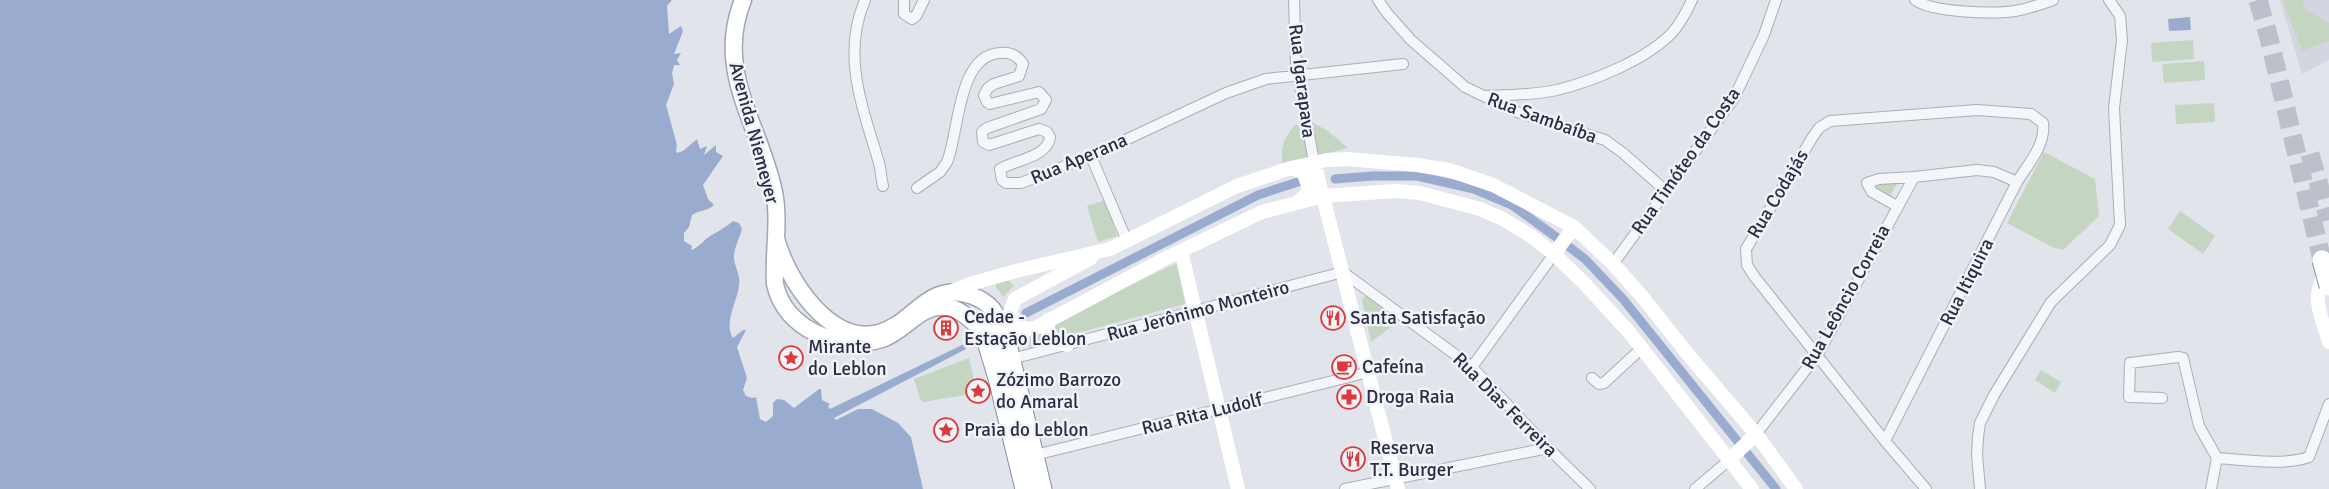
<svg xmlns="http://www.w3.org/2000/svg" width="2329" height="489" font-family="Signika,sans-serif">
<rect width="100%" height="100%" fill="#e1e4eb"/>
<path fill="#d3d6e1" d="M2280,0H2329V60L2302,74Z"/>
<path fill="#c4d6c2" d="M2283,0H2303L2304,8L2329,23V41L2302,51Z
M2193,40L2194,59L2152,62L2151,43Z
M2204,61L2205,80L2164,83L2162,64Z
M2214,103L2215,122L2176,124L2175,105Z
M1313,123L1327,130L1348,148L1283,165C1280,147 1283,139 1295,125Z
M2044,152L2095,179L2099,216L2063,250L2058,248L2056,249L2007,223Z
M1898,182L1890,196L1874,186L1877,183Z
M1106,200L1117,236L1098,242L1087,206Z
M2180,211L2215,236L2203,254L2168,229Z
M1177,263L1185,304L1063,337L1056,335L1054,327L1057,320Z
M1005,280L1009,281L1014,286L1003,297L996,287V283Z
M1365,296H1369L1404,317L1371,342L1362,300Z
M1042,330L1043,340L1047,344L1029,348L1030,336Z
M969,358L977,393L923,402L920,399L914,379Z
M2041,370L2061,382L2055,393L2035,380Z"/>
<path fill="#99accf" d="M0,0H672L667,6L669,34L681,26L683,31L674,54L681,53L677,60L680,65H674L672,73L674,84L666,105L677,145L676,150L677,153L683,151L697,139L700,149L707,146L704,155L716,145V152L723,156L703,185L708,199L714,205C708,211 699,210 692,215L689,227L684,233V241L692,246L691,250C700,247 704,239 712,235C722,229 723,229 733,221L739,223L742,229C740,237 735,246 734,255C733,265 741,274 739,285C738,300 723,323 733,338L743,330H746L737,347L747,378L743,390L746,396L752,398L756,397L760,419L766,422L773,416V403L777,399L784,400L794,408L819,389H821L822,400L830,404L828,406L830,409L964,344L966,349L834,418L836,420L858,409H872L898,423L911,437L923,489H0Z
M2190,17L2191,30L2169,31L2168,19Z"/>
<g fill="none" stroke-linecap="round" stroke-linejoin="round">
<path stroke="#99accf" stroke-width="9" d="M1335,179L1372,176H1417L1474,189L1512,205L1552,234L1585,259L1623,299L1776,489
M1026,313L1258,195L1301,181"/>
<path stroke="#bcc0ca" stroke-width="19" stroke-dasharray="19 9" stroke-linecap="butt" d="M2258,0L2269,38L2322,260
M2310,154L2329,220"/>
<g stroke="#aaadb9" stroke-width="12">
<path id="street" d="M865,0C841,56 863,108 879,163C881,170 881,178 883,186
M904,0V14L912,19L916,16L924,0
M1294,0L1296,64L1314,162
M1378,0L1387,13L1411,40L1465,87L1517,112L1605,140L1623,153L1667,192
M1915,0C1933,13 1994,14 2015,11C2028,9 2041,4 2053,0
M1485,96C1509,95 1534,95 1557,90C1593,81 1643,61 1670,35C1680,25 1686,13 1692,0
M1091,156L1127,241
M917,188L940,172L947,162C959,134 957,55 1000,53C1010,52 1018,56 1023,64L1019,76L994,84L988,88L984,95L987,102L990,104L1039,92L1046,100L1041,109L987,128L982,132L983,142L989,145L1039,129L1047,132L1050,137C1048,157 1015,160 1000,169L1002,180L1006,183H1021L1091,156L1226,93L1266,79L1403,64
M1897,206L1872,192L1867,183L1879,179L1914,177
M1613,264L1734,98L1764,35L1776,0
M1008,360L1343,272L1472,367L1548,448L1590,489
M1472,367L1554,254
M1592,378L1599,384L1604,383L1642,348
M2162,398L2129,397L2130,363L2178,357L2183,358L2199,426L2217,458C2244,460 2283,466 2309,457L2329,404
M1756,434L1818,354L1914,177L1977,170L1994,172L2017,182
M1885,441L2017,182C2028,164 2046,145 2043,123L2031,114L1977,110L1830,121L1819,128L1812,138L1746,249L1747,265L1754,276L1885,441L1926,489
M1035,455L1369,372
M1345,489L1548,448
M1695,489L1728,461
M1980,489L1977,455L1978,437L1980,423L1994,395L2051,302L2110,245L2120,225L2114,108L2122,40L2120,16L2109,0
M2211,489L2217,458"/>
</g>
<g stroke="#9fa6b8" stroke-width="19">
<path id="primary" d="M743,0C714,72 760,124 774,192C780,221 773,254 775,284C784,329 840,352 882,339C906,331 919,304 946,307C962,309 973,322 984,332H1004C997,313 991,302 970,295C926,282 915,323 879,333C829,346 786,278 776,238"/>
</g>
<g stroke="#878fa4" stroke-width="21">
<path id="highway" d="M984,332L998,378L1025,489
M1004,332L1042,489"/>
</g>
<use href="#street" stroke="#f5f6f9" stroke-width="10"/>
<path stroke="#fff" stroke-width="14" d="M1314,162L1398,489
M1291,168L1303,172L1308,185V193L1298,202
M1181,251L1238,489
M1554,254L1574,227
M2327,272C2309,295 2322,318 2329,342
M950,292L970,284L1016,271L1110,249L1237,186L1291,168L1327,160L1347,159L1417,165L1449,170L1493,185L1574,227L1613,264L1645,300L1686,352L1756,434L1796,489
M1048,320V336L1067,345
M1026,330L1016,323L1010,312L1015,299L1091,258
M1004,332L1035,328L1166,258L1262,212L1323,196L1396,191L1420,193L1480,209L1503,219L1531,236L1554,254L1584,283L1629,332L1752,489
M1728,461L1756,434"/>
<use href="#primary" stroke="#fff" stroke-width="16"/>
<use href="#highway" stroke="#fff" stroke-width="19"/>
<g stroke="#878fa4" stroke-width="21" stroke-linecap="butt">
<path id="highway-bridge" d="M2322,260L2329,286"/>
</g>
<use href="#highway-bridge" stroke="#fff" stroke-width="19"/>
</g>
<defs>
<g id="restaurant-ring" transform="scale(1.25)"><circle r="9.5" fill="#f1f3f8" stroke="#dc3b3e" stroke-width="1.5"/><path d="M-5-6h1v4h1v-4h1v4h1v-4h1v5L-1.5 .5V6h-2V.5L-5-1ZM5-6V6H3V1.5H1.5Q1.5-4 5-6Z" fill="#dc3b3e"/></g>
<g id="building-ring" transform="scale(1.25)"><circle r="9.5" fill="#f1f3f8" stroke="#dc3b3e" stroke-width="1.5"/><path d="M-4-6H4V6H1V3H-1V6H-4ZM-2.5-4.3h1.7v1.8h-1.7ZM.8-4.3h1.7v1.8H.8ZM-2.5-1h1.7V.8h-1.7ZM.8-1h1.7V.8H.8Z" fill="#dc3b3e"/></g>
<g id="sight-ring" transform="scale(1.25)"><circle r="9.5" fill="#f1f3f8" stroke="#dc3b3e" stroke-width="1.5"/><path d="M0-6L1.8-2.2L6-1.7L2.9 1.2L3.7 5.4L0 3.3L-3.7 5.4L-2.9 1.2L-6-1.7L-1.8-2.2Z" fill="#dc3b3e"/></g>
<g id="cafe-ring" transform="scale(1.25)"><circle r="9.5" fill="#f1f3f8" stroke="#dc3b3e" stroke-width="1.5"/><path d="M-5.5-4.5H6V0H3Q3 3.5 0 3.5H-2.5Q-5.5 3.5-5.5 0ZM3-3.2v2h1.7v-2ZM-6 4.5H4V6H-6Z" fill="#dc3b3e"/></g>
<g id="pharmacy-ring" transform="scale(1.25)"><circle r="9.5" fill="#f1f3f8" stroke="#dc3b3e" stroke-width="1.5"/><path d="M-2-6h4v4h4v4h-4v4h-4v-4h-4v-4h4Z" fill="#dc3b3e"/></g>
</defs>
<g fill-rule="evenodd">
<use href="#restaurant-ring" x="1333" y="318"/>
<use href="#building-ring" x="946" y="328"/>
<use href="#sight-ring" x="791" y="358"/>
<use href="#cafe-ring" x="1344" y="367"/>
<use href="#sight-ring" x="978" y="391"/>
<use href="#pharmacy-ring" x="1349" y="397"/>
<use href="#sight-ring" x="946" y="430"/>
<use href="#restaurant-ring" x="1353" y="459"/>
</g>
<g text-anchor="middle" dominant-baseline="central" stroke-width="5" stroke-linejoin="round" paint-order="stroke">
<g font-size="19" fill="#282e45" stroke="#f1f3f8">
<text transform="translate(1302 81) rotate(83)">Rua Igarapava</text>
<text transform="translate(1542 118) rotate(20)">Rua Sambaíba</text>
<text transform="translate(754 133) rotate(75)">Avenida Niemeyer</text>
<text transform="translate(1079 159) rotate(-23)">Rua Aperana</text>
<text transform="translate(1686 161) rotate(-55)">Rua Timóteo da Costa</text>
<text transform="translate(1778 194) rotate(-59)">Rua Codajás</text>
<text transform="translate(1967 282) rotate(-63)">Rua Itiquira</text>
<text transform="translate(1846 297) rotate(-61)">Rua Leôncio Correia</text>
<text transform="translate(1198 311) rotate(-15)">Rua Jerônimo Monteiro</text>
<text transform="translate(1505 405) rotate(45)">Rua Dias Ferreira</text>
<text transform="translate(1202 414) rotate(-14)">Rua Rita Ludolf</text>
</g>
<g font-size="19" fill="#282e45" stroke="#f1f3f8" text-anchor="start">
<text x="964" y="317">Cedae -<tspan x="964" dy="22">Estação Leblon</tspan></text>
<text x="1350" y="318">Santa Satisfação</text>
<text x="808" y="347">Mirante<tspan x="808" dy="22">do Leblon</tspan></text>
<text x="1362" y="367">Cafeína</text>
<text x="996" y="380">Zózimo Barrozo<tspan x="996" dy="22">do Amaral</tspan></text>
<text x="1366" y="397">Droga Raia</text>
<text x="964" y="430">Praia do Leblon</text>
<text x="1370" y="448">Reserva<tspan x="1370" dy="22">T.T. Burger</tspan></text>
</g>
</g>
</svg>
